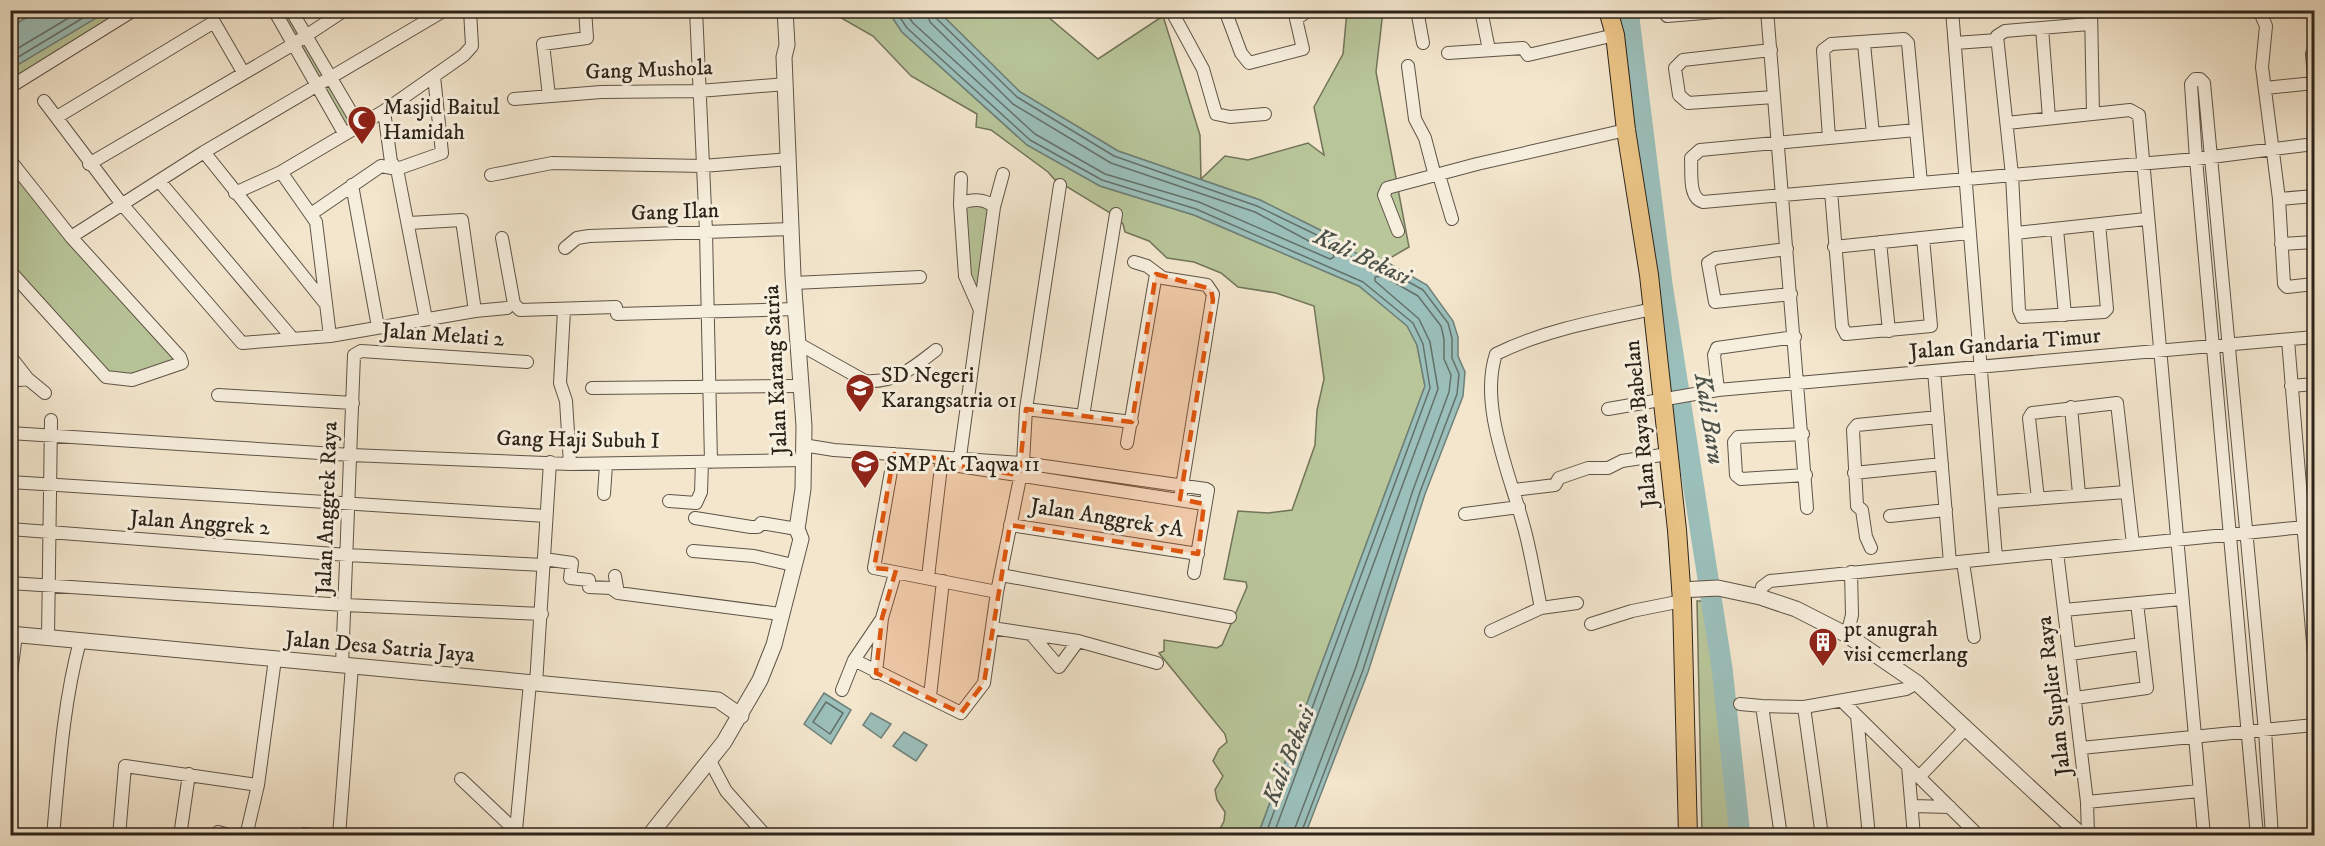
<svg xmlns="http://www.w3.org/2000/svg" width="2325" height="846" font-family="'IM FELL DW Pica',serif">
<rect width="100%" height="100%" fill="#f3e6cd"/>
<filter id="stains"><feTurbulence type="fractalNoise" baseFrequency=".00333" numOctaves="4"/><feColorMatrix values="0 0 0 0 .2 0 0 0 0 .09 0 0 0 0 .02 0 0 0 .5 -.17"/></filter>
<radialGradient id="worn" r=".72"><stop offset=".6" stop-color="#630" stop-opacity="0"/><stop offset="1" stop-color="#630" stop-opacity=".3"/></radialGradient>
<path fill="#b8c69a" stroke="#72745a" stroke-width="1.5" d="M20,11H134L11,87V17Z
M274,11H291L358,124L344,133Z
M829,11H888L902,32L1027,145L1100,186L1194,215L1359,286L1407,325L1417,345L1425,386L1258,835H1217L1224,821L1225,812L1217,800L1215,790L1223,776L1213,761L1219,749L1227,742L1225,734L1159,653L1164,651V640L1217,648L1222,645L1247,587L1246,582L1224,579L1238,511L1268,513L1292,510L1315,445L1317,410L1324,379L1314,306L1276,293L1238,287L1221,273L1194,262L1167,258L1149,241L1125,232L1123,224L1112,214L1054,179L1048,172L991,130L976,127L977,114L911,76L873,36Z
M938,11H1041L1098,59L1163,16L1200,135L1201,179L1225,156L1248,160L1308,143L1324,155L1314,107L1343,54L1347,11H1383L1376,72L1409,247L1385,261L1372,264L1326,233L1260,200L1118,151L1020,92Z
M10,160L180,357L132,380L106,377L11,271Z
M968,201L989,202L980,310C964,274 954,239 968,201Z
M1697,601H1707L1733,835H1702Z"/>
<path fill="#9bbfba" stroke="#6f817a" stroke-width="1.5" d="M37,11V10L108,11L11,69V27Z
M888,11H938L1020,92L1118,151L1260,200L1326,233L1372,264L1385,261L1427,285L1453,321L1458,337V356L1465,372L1463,396L1425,494L1368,672L1305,835H1258L1425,386L1417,345L1407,326L1359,286L1194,215L1100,186L1027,145L902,32Z
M824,693L851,710L831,744L804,724Z
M871,713L891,724L881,738L863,725Z
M904,732L927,745L916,761L893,746Z"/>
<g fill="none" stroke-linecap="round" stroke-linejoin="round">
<path stroke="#64716a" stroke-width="1.5" d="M895,10L907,28L1030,140L1102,180L1196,209L1363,282L1413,323L1423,344L1430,388L1265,836
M904,10L913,23L1035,134L1105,174L1199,202L1330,259L1334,257L1333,254L1255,212L1111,163L1013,104L930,22L926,10
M934,10L936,18L1017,97L1114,156L1257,206L1323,238L1369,269L1384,268L1423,290L1448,323L1452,338V358L1459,374L1457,394L1420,492L1363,670L1300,836
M10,53L82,10
M10,62L96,10
M826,702L843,713L830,734L813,722Z
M1273,836L1438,389L1430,342L1419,319L1375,281V277L1383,276L1418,296L1441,326L1444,339V359L1451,375L1449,392L1413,490L1356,667L1292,836"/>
<path stroke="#9bbfba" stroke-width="21" d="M1628,10L1662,284L1722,668L1740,836"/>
<g stroke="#5e5447" stroke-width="14">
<path id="minor" d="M274,10L344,133
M291,10L358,124
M696,10L706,232L711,462
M1171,10L1203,69L1216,114L1230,117L1265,114
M1225,10L1241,53L1249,63L1303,49L1296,19L1309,10
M1417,10L1423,43
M1481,10L1489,50
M1663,10L1667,16L1740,10
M1767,10L1807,508
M1952,10L1996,558
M2091,10L2093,114
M2259,10L2266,26L2262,67L2279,199
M10,17L20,10
M2089,24L2005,31L1997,36L2012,175L2019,310L2022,317L2104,312L2107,309L2099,224
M2042,28L2049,118
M1955,43L1997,40
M1864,44L1873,134
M1771,50L1683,60L1675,68L1679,95L1688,103L1774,97
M1448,53L1523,48L1528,55L1615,35
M2312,54L2314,76
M1408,66L1415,119L1425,138L1435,176
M10,87L134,10
M2265,88L2314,83
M549,96L543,44L587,38L585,10
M514,99L601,92L699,91L786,84
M44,101L121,203L242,343L330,336L475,311L507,308
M384,111L391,162L397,169L426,319
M57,117L214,22L243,72
M2007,123L2130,110L2139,115L2204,836
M1916,130L1700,150L1691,158C1692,172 1688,198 1703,202L2196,159L2314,144
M1829,138L1823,50L1831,44L1904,39L1908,43L1921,183
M204,152L324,302
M10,160L71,237L180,357L182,363L132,380L106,377L10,271
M89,164L292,45L345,10
M397,169L442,153L434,76
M281,172L316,222L330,336
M491,175L552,163L703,166L789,159
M1439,175L1452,219
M160,182L293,339
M352,185L378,327
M1831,191L1842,326L1846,334L1931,326L1923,238
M235,193L281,172L384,111L464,55L472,46L470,10
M2314,196L2279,199L2284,284L2287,287L2314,284
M960,204L961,178
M311,214L381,166L397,169
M409,223L462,220L475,311
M2057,229L2065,315
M1398,231L1384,195L1387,188L1477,164L1626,130
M2016,233L2146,219
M71,237L204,152L445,10
M502,238L514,304L520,310L616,307L617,314L796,309
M1880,242L1889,331
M2281,244L2314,242
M1834,247L1969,233
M565,248L577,238L589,236L791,229
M1787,249L1716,258L1708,263L1715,302L1791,294
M1134,262L1147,266L1163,278L1207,285L1213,294L1180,499
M794,283L920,277
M564,310L560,383L566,401L570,464
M980,310L965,276L960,204C971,199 984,198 994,207
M2288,340L2314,655
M799,344L865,381C896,383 913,368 936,350
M10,356L28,379L45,393
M1934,371L1950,563
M10,381L28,379
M2291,386L2314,384
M592,388L801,386
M1718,390L1714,355L1717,348L1795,337
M218,395L353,403
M2071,407L2079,494
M1026,409L1132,422
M1608,409L1718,390L2314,337
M1083,416L1116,214
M10,433L351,455L570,464L803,460
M1803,434L1738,437L1734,442L1736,475L1741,479L1806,475
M1127,443L1156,274
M803,445L834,450L1023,463L1206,489L1208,490L1194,573
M894,454L874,568L997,592
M952,462L959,466L1204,504
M959,464L994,207L1003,174
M1854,473L1942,464
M10,482L546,516
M1514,490L1555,485L1559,478L1588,468H1608L1622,461L1668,454
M604,494L606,465
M2038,499L2029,418L2032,413L2117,403L2133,544
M669,501L696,503L701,492L702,462
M1992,502L2126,492
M1465,514L1519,507
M1890,516L1946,510
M695,518L751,527H758L761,523L797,529
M1010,525L1198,554
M10,529L347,555L544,565
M1871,548L1866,537L1862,510L1857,506L1853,430L1857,425L1938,417
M693,551L754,556L793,565
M2057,552L2087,802L2088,836
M544,559L572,563L570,578L589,580V587L611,588L618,593L780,614
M1963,562L1974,637
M1001,575L1230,617
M615,576L618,593
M928,577L942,458
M10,583L345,605L542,614
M1760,597L1762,587L1770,581L2314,526
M1541,608C1536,584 1532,559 1526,535C1513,481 1478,408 1496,354C1544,330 1601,320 1653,309
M2064,610L2181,599
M1591,624L1632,611L1682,601
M992,628L1078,641L1157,663
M1491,631L1541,608L1577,603
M1031,634L1059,667L1078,641
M1847,635L1852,615L1851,572
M48,638L51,420
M2070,654L2141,644
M854,660L961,713L984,683L997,592L1023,463L1026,409L1060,185
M342,665L354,355L361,351L527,362
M876,673L882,618L895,574
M10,681L16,635
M536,684L550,462
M842,690L854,660L881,620
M930,696L943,581
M2075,698L2147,688L2137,603
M1842,701L1979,836
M1740,704L1762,706
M1804,707L1822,836
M1857,716L1869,836
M2081,748L2314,725
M710,761L726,791L766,836
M1908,766L1914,836
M1919,777L1965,729
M461,779L519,834
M2087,802L2199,791
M1912,806L1950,807
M516,830L530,683
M218,832L233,836
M304,834L321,836
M53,836C59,771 63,704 80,641
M119,836L125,766L258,785
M180,836L189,774
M246,836L258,785L275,659
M339,836L352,666
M1781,836L1762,706L1804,707L1906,689L1917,683
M2257,836L2196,159L2191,84L2195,79H2200L2204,83L2265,731L2272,836"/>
</g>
<g stroke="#5e5447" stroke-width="17">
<path id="tertiary" d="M1680,590L1718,588L1760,597L1796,609L1847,635L1917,683L2082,836
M10,634L718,700L741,716
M649,836L724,742L760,680L774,645L801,539L797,529L803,489L804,426L793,276L784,57L787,45L785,10"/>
</g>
<g stroke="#2c231a" stroke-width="20">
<path id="primary" d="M1608,10L1615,35L1626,130L1649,275L1677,530L1682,601L1688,836"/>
</g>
<use href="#minor" stroke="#f7efde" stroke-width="12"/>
<use href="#tertiary" stroke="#f7efde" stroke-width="15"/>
<use href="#primary" stroke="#eac386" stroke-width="18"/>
</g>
<path fill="#df560d" fill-opacity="0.2" stroke="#df560d" stroke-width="4.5" stroke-dasharray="12 8" stroke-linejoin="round" d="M1156,274L1211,289L1213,300L1180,499L1204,504L1198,554L1010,525L984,683L961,713L876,673L882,618L896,570L874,568L894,454L946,459L959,466L1019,475L1026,409L1132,422Z"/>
<defs>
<g id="mosque-pin" transform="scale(1.5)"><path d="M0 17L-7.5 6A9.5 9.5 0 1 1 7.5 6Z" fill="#8f2418" stroke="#f7efde"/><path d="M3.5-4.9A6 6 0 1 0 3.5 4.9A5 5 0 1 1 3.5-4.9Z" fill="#fff"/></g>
<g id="school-pin" transform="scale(1.5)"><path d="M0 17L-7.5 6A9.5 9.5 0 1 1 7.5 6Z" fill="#8f2418" stroke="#f7efde"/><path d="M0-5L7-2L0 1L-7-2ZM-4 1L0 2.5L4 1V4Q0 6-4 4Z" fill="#fff"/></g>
<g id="building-pin" transform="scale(1.5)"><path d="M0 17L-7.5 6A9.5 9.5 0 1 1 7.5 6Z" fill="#8f2418" stroke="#f7efde"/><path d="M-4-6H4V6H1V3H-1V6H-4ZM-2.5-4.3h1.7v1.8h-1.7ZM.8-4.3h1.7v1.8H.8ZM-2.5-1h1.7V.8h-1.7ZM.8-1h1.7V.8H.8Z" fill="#fff"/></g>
</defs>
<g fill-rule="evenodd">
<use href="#mosque-pin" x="362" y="120"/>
<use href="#school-pin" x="860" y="388"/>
<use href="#school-pin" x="865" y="464"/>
<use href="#building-pin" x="1823" y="642"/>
</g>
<g text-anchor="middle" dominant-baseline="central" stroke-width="6" stroke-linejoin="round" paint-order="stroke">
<g font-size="22" fill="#2c231a" stroke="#f7efde">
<text transform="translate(649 70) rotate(-2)">Gang Mushola</text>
<text transform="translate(675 212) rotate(-2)">Gang Ilan</text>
<text transform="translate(443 335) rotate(4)">Jalan Melati 2</text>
<text transform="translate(2005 344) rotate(-5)">Jalan Gandaria Timur</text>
<text transform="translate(776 370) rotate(-93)">Jalan Karang Satria</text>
<text transform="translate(1641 424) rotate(-96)">Jalan Raya Babelan</text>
<text transform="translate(578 440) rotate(1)">Gang Haji Subuh I</text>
<text transform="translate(327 508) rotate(-88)">Jalan Anggrek Raya</text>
<text transform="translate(1107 518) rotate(9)">Jalan Anggrek 5A</text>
<text transform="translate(200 523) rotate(4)">Jalan Anggrek 2</text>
<text transform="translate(380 647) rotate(5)">Jalan Desa Satria Jaya</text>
<text transform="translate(2054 696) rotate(-97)">Jalan Suplier Raya</text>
</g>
<g font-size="22" fill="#2c231a" stroke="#f7efde" text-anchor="start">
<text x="383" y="107">Masjid Baitul<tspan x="383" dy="25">Hamidah</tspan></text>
<text x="881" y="375">SD Negeri<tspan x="881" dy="25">Karangsatria 01</tspan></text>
<text x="886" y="464">SMP At Taqwa 11</text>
<text x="1844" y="629">pt anugrah<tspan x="1844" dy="25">visi cemerlang</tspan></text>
</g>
<g font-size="24" font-style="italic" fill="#4d524a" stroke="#f7efde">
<text transform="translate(1362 257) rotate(25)">Kali Bekasi</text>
<text transform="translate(1709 419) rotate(81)">Kali Baru</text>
<text transform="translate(1289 756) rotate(-68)">Kali Bekasi</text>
</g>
</g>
<rect width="2325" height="846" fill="none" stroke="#f3e6cd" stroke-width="36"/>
<rect x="12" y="12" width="2301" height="822" fill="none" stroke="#2c231a" stroke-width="3"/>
<rect x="18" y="18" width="2289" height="810" fill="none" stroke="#2c231a" stroke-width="1.5"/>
<rect width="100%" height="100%" filter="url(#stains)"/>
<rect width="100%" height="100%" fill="url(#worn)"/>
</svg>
